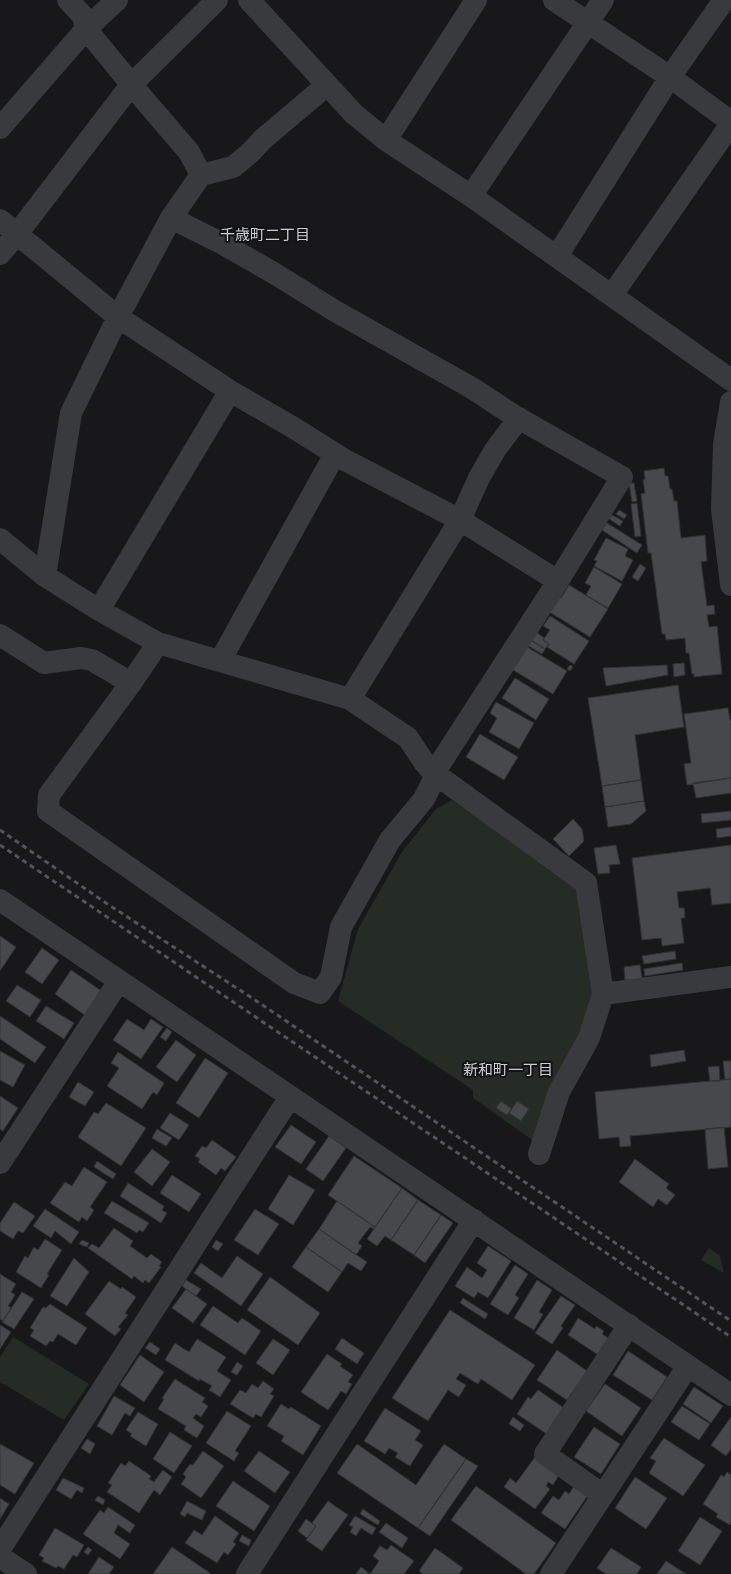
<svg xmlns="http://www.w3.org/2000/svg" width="731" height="1574" font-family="'Fira Sans Condensed','Noto Sans JP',sans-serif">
<rect width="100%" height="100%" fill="#18181a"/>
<path fill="#242c25" d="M452,800L578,886L596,981L587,1027L535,1142L473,1098V1090L338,1001L358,929L402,852L436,809Z
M709,1248L720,1256L724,1273L701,1260Z
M13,1337L89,1384L64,1420L0,1382V1357Z"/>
<path fill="#47484c" stroke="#323235" d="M664,468L665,476H668L670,489H672L674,501H677L681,538L705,535L707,561L701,562L707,606L714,605L715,614L707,615L709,627L717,626L722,674L694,677V674H692L689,653H686L685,638L666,640L665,634H662L651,553H648L641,494L645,493L643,480L645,479L644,471Z
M629,483H634L637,501L632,502Z
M637,503L641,536L635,537L631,504Z
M619,510L627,515L624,519L616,514Z
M612,515L623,521L620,526L609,519Z
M607,523L642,545L637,553L602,530Z
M606,538L628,549L625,556L633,560L622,581L594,566L597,561L594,560Z
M640,564L646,568L638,581L632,577Z
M594,567L622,584L608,608L586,595L591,586L585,583Z
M569,585L608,609L590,637L548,611L558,595L561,598Z
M550,616L589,641L574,664L547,647L549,644L543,640L550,630L543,626Z
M536,632L544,638L543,640L549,644L545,649L531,640Z
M530,640L545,649L542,654L527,645Z
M527,647L567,671L553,694L513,670Z
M684,663L685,675L674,677L673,664Z
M570,665L573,667L570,671L567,669Z
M667,665L668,675L606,686L603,668Z
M515,678L549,699L536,720L502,698Z
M678,685L684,727L635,735L641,780L602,786L588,698Z
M496,702L534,723L519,749L489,732L497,718L490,713Z
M728,708L730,720H731V778L687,785L684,764L691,763L684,714Z
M480,734L518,757L504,780L466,757Z
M731,778V793L696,798L693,783Z
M641,780L644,801L605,807L602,786Z
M644,801L646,811L631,824L608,827L605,807Z
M731,811V820L702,823L701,814Z
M573,819L582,829L584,841L569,856L553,839Z
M731,827V836L717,838L716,829Z
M616,845L620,864L609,865L610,873L598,874L594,848Z
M731,845V903L712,905L710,888L677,892L679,908H684L685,918H681L684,943L662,946L661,938L642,940L632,858Z
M0,936L16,947L0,971Z
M42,948L59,960L42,984L25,972Z
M675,951L676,959L644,964L642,956Z
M682,963L683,970L645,976L644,969Z
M640,965L642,979L625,980L624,967Z
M71,970L103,992L86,1016L55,994Z
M17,985L41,1000L30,1017L6,1001Z
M46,1006L74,1023L64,1039L36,1021Z
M0,1016L46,1047L35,1063L0,1039Z
M127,1019L144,1030L151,1019L163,1027L141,1059L113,1040Z
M167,1028L172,1032L166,1041L160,1037Z
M176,1040L196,1055L177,1082L156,1067Z
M684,1050L686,1061L651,1067L650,1055Z
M0,1051L25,1065L13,1087L0,1080Z
M118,1052L164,1083L157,1095L153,1092L142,1109L107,1086L119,1068L111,1063Z
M205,1058L228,1073L199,1118L176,1103Z
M723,1061H731V1079L725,1080Z
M719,1066L720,1081H710L708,1067Z
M731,1079V1127L630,1136L631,1146L620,1147L619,1137L599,1139L595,1092Z
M78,1082L94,1092L85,1106L69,1097Z
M0,1096L18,1108L3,1131L0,1129Z
M501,1101L512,1109L507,1115L496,1108Z
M517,1101L529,1109L521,1121L509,1113Z
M106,1103L146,1128L121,1166L78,1137L94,1112L98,1114Z
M170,1113L189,1125L179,1140L160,1128Z
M291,1125L316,1142L301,1164L275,1147Z
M724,1127L728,1167L708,1169L705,1129Z
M157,1129L172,1138L166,1146L152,1138Z
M329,1136L346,1148L323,1181L306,1169Z
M212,1140L236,1157L225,1171L221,1168L216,1175L198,1162L200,1159L195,1156L202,1146L206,1148Z
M152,1149L170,1162L152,1186L134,1172Z
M354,1156L402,1188L375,1227L328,1195Z
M635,1159L669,1184L666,1188L675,1195L667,1205L658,1199L653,1207L619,1182Z
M97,1161L116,1174L113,1179L94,1167Z
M84,1167L107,1182L90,1207L94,1210L87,1221L82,1217L79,1222L50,1203L65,1182L72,1186Z
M172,1175L201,1194L189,1212L160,1193Z
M289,1175L315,1190L293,1225L268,1209Z
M128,1183L164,1206L162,1210L167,1213L161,1223L120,1196Z
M402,1188L418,1200L391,1240L385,1236L377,1246L367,1239Z
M418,1200L441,1215L414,1255L391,1240Z
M112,1201L149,1223L143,1232L139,1230L137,1233L104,1213Z
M337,1201L375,1227L374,1229L370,1227L358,1243L362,1246L356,1255L319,1229Z
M14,1202L35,1216L23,1233L18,1231L13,1239L0,1231V1223Z
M45,1209L79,1232L71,1244L55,1231L51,1238L33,1226Z
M255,1209L279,1224L258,1255L234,1240Z
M441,1215L453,1223L425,1263L414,1255Z
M114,1228L133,1241L130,1246L147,1258L151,1254L162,1262L159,1266L161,1267L149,1283L145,1280L143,1283L134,1276L132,1279L88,1248L92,1244L99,1248Z
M319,1229L367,1262L361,1271L348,1263L342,1272L306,1247Z
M45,1239L62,1250L47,1274L49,1275L41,1288L16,1272L25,1256L28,1258L34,1247L38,1250Z
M82,1240L89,1243L87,1247L79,1244Z
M216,1240L223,1244L218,1251L212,1247Z
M488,1246L511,1261L488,1298L478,1292L474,1298L455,1286L467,1267L482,1278L487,1270L477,1263Z
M306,1247L342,1272L328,1292L292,1267Z
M237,1256L263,1274L241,1306L194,1273L201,1263L222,1278Z
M74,1258L89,1272L67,1306L50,1296Z
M515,1265L528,1274L515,1295L519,1298L508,1315L490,1304Z
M0,1274L16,1284L11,1292L15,1295L8,1306L11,1308L3,1321L0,1319Z
M270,1277L320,1313L298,1345L247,1310Z
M186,1280L201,1289L196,1296L182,1286Z
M537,1280L552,1290L539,1312L543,1314L534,1330L514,1318Z
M109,1281L121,1289L122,1287L136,1297L125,1313L128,1315L118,1327L121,1329L115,1336L85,1314Z
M186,1289L207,1304L193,1323L172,1308Z
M22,1292L34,1299L14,1329L2,1322Z
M561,1296L575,1305L561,1326L563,1328L552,1344L535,1333Z
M463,1298L488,1314L485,1319L460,1303Z
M50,1304L87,1328L76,1345L58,1334L53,1342L50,1341L46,1346L30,1336L34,1330L30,1328L43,1307L46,1308Z
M213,1306L238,1323L242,1318L261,1331L245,1355L200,1325Z
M450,1310L535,1365L512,1400L481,1379L478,1384L460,1373L456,1379L466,1385L459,1397L448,1390L428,1421L392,1398Z
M578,1318L595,1329L596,1326L604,1331L602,1334L610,1339L600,1356L568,1335Z
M0,1325L11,1332L0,1349Z
M342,1338L364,1353L357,1364L335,1349Z
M197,1339L226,1357L217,1371L231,1380L220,1397L209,1390L212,1386L200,1379L199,1381L165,1360L175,1343L189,1352Z
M273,1339L290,1350L273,1375L256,1363Z
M150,1342L160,1349L156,1355L145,1348Z
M557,1350L587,1371L567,1400L537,1380Z
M628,1351L667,1377L652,1400L613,1375Z
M327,1354L342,1364L340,1366L353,1375L348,1382L352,1384L346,1394L341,1391L328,1410L301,1392Z
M140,1355L164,1372L144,1402L120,1385Z
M237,1362L243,1366L237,1375L231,1372Z
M175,1379L205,1398L202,1402L208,1406L201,1417L196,1414L193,1418L204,1426L197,1438L184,1430L186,1426L158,1409L164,1399L162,1398Z
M263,1381L274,1389L270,1394L274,1396L261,1417L256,1414L253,1418L230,1404L240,1390L246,1393L252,1384L258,1388Z
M605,1384L641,1408L622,1436L586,1411Z
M694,1387L723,1406L711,1423L683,1404Z
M538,1390L564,1408L547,1434L517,1414L528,1397L531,1399Z
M114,1396L135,1408L130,1416L125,1413L112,1435L97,1426Z
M281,1404L289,1409L291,1407L321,1426L303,1455L281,1441L284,1436L267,1426Z
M682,1406L710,1424L699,1440L671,1422Z
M385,1408L421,1431L415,1440L423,1445L410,1466L395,1457L398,1453L389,1448L385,1454L364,1441Z
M227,1411L251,1426L235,1451L239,1453L234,1461L206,1443Z
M138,1412L158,1424L146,1446L130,1436L132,1434L126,1430Z
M513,1417L524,1425L520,1431L509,1424Z
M731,1417V1449L726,1456L711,1445Z
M594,1427L620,1444L601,1474L574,1457Z
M170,1432L192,1446L174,1473L153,1459Z
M664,1438L705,1465L683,1496L649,1473L656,1461L650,1458Z
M87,1439L95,1444L90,1454L81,1448Z
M0,1444L34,1463L15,1494L0,1485Z
M357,1444L416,1485L444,1444L466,1459L418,1528L337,1473Z
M203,1451L224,1466L201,1498L181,1484L186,1477L183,1474L190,1464L193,1465Z
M259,1451L290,1472L275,1493L244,1471Z
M535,1457L559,1475L553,1485L548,1482L546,1486L550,1489L535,1509L504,1487L510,1478L516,1483Z
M466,1459L478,1466L430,1536L418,1528Z
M129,1461L151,1476L149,1479L154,1482L163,1470L172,1477L160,1495L154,1490L139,1513L107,1492L112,1485L108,1483L121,1463L125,1466Z
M727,1472L731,1475V1522L730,1525L716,1517L718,1514L703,1504L721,1475L724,1477Z
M635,1477L667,1498L646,1529L615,1508Z
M63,1478L84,1488L82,1493L77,1490L71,1499L56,1490Z
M233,1481L270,1506L254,1531L216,1506Z
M476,1486L556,1543L534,1574H526L451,1520Z
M574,1486L588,1495L565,1529L541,1513L553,1496L559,1500L565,1491L569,1494Z
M98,1496L105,1500L103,1505L95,1500Z
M0,1498L9,1504L0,1519Z
M187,1501L206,1511L202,1520L187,1513L185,1517L180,1514Z
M328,1501L348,1515L322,1551L306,1540L316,1526L312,1523Z
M108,1507L135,1525L130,1533L118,1525L114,1533L130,1544L120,1559L83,1534L100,1510L104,1513Z
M363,1509L380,1521L378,1525L360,1514Z
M215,1516L239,1533L233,1542L236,1544L228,1555L224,1552L217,1563L185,1543L194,1530L202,1535Z
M355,1516L376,1528L372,1535L361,1528L356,1536L350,1532L353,1527L349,1525Z
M700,1517L722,1531L700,1565L678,1551Z
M306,1519L316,1526L307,1538L298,1531Z
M386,1523L408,1538L402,1548L379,1532Z
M55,1528L84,1545L77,1557L73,1555L64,1569L58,1566L56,1568L42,1561L44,1558L39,1555Z
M242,1535L251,1540L249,1546L239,1541Z
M391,1545L414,1561L404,1574H356L361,1567L370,1574L379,1561L373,1556L380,1546L387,1550Z
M88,1547L92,1550L88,1555L84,1552Z
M172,1547L210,1573L209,1574H153Z
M435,1548L463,1568L459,1574H423L419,1571Z
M611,1548L641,1567L637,1574H606L597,1568Z
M99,1557L114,1567L109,1574H88Z
M666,1561L686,1574H657Z"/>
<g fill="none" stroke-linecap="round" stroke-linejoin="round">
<path stroke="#393a3e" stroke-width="22" d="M68,0L83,16L86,29L141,96L189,152L201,175
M554,0L670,77L731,122
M0,128L86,29L117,0
M386,140L476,0
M471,196L603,0
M0,220L118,317L230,391L294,428L345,460L460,520L558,581L622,477L513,415L472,388L335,311L272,272L223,244L171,218
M0,254L17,234L131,85L217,0
M557,256L670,77L724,0
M731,402L724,444L722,509L731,585
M0,539L45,576L99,610L158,643L350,699L408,738L424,762L434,773L586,883L603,994L589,1038L559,1092L539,1154
M45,576L71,413L118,317L171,218L201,175L233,167L250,153L263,139L327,85
M99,610L230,391
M0,635L44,663L81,658L92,660L131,683L158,643
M220,661L335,454
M131,683L49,795L48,811L294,983L320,993L331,977L341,927L390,840L424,799L434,779V773L558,581
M350,699L460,520L479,478L495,450L519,418
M0,900L731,1395
M603,994L731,977
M0,1163L119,981
M603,1495L545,1454L629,1325
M0,1549L290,1097
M0,1557L26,1574
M247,1574L474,1220
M551,1574L688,1366"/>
<path stroke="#393a3e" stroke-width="22" d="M249,0L354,114L386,140L471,196L731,380
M612,295L731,124"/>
<path stroke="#525459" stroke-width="3" stroke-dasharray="5 4" stroke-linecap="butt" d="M0,830L106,903L252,998L731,1321
M0,845L731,1337"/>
</g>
<g text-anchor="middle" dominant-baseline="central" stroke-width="4" stroke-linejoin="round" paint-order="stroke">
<g font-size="15" fill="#ccced5" stroke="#131315">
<text x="265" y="235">千歳町二丁目</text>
<text x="508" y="1070">新和町一丁目</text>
</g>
</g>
</svg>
